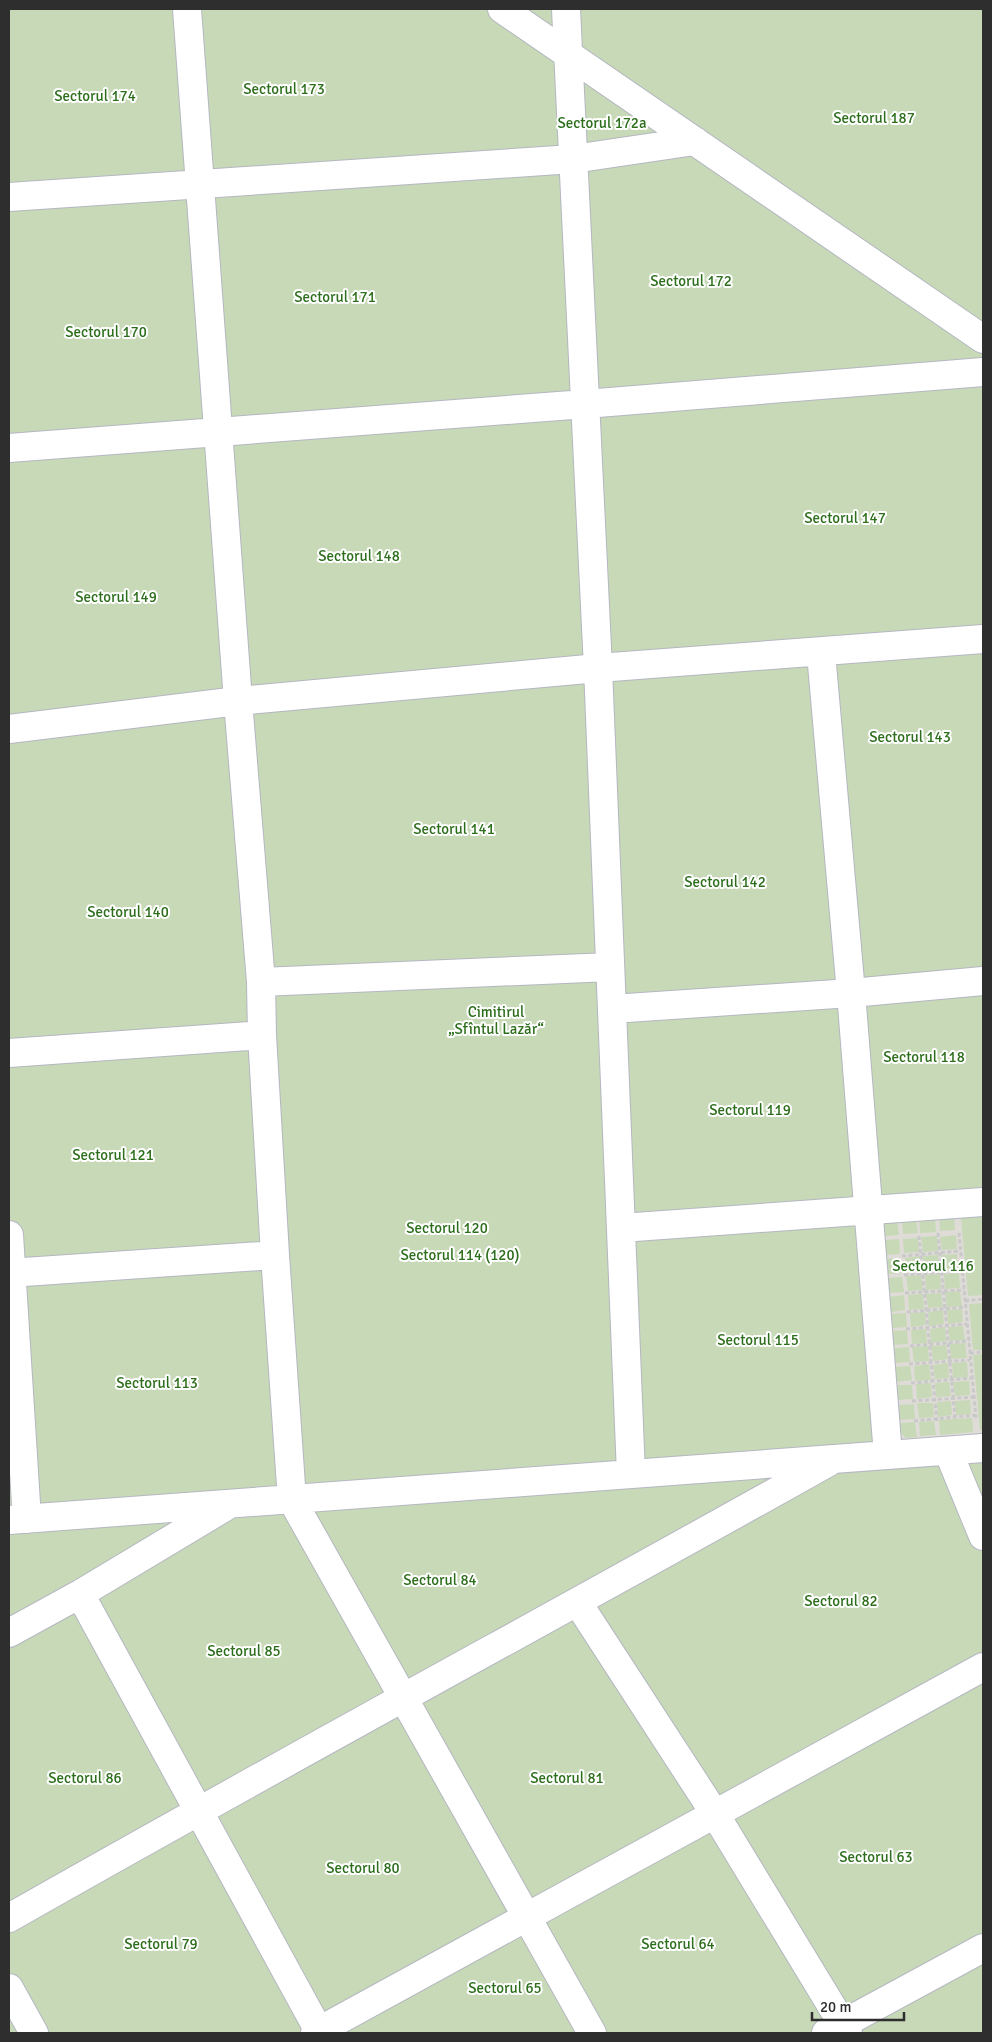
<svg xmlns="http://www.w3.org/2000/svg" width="992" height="2042" font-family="Signika,sans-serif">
<rect width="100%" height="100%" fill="#efe9e1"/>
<path fill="#c8d9b8" d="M9,9H983V2033H9Z"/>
<path fill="#dfdcd8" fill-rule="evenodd" d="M983,1210V1216L961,1218L968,1296L983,1295V1303L969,1304L973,1350H983V1354L973,1355L980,1430H983V1436L904,1440L899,1436L880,1226L886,1218ZM954,1216L955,1230L940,1231L939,1218ZM935,1217L936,1232L920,1233L919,1218ZM916,1219L918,1233L903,1234L902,1220ZM897,1220L899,1235L885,1236L883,1225L886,1221ZM956,1235L957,1249L942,1250L940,1237ZM937,1236L938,1251L923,1252L921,1237ZM918,1238L919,1252L904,1253L903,1239ZM899,1239L900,1254L886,1255L885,1240ZM957,1254L958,1269L944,1270L942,1255ZM938,1255L940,1270L924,1271L923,1256ZM920,1256L921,1272H906L905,1258ZM900,1258L902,1273L888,1274L886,1259ZM959,1273L960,1288L945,1289L944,1274ZM940,1274L941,1289L926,1290L925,1275ZM921,1275L923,1290L908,1291L906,1276ZM902,1277L904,1292L889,1293L888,1278ZM960,1291L962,1306L947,1307L945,1292ZM941,1293L943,1307L928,1308L926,1294ZM923,1294L924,1309L909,1310L908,1295ZM904,1295L905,1310L891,1312L889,1297ZM962,1309L963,1322L948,1324L947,1310ZM943,1310L944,1324L929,1326L928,1312ZM925,1312L926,1325L911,1327L910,1313ZM906,1313L907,1327L892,1328L891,1314ZM963,1326L965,1340L950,1341L948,1327ZM945,1327L946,1341L931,1343L930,1329ZM926,1329L927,1343L912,1344L911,1330ZM907,1330L908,1344L894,1345L892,1331ZM965,1343L967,1358L951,1359L950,1344ZM946,1345L948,1359L933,1361L931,1346ZM928,1346L929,1361L914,1362L912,1347ZM909,1347L910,1362L895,1363L894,1348ZM967,1362L968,1377L953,1378L952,1363ZM948,1363L949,1378L935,1379L933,1365ZM929,1364L931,1380L915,1381L914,1366ZM910,1366L912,1380L897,1382L895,1367ZM969,1381L970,1395L955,1396L953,1382ZM949,1382L951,1396L936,1397L935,1383ZM931,1383L932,1397L917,1399L916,1384ZM897,1385H912L913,1399L898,1400ZM970,1400L971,1414L956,1415L955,1401ZM951,1401L952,1415L938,1417L937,1402ZM917,1403H933L934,1417L919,1418ZM914,1404L915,1419L900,1420L899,1405ZM972,1418L973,1432L940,1435L939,1420ZM934,1421L936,1435L920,1436L919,1422ZM915,1422L917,1437L906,1438L901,1433L900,1423Z"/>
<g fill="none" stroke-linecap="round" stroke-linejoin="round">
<g stroke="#b4b7c1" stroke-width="30">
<path id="minor" d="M187,9L238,701L261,982L262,1035L275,1255L292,1500L592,2033
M502,9L983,339
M566,9L598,668L631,1474
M9,197L573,159L695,141
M9,448L585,404L983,372
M821,653L851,993L888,1455
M9,729L238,701L598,668L983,639
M261,982L610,967
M612,1009L851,993L983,981
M9,1053L262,1035
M621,1228L983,1202
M9,1235L27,1519
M9,1273L275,1255
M948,1451L983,1536
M9,1520L983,1448
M80,1594L320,2033
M578,1603L715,1814L848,2033
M9,1633L80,1594L225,1507
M9,1918C281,1763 556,1615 829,1462
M9,1988L34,2033
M315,2033L983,1667
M826,2033L983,1948"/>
</g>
<path stroke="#c9c9c9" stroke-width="3" stroke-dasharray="4 2.5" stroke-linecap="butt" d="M938,1233L955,1417
M959,1233L976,1418
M919,1236L937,1422
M902,1256L960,1251
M904,1275L963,1271
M905,1293L964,1290
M965,1301L983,1299
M907,1312L965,1307
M906,1329L967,1324
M910,1346L969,1341
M970,1353L983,1352
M909,1364L970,1360
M911,1383L972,1378
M912,1401L974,1397
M914,1421L975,1415"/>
<use href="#minor" stroke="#fff" stroke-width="28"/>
</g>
<g text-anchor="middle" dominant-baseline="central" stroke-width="4" stroke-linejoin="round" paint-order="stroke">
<g font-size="15" fill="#2c6e1b" stroke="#fff">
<text x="284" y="89">Sectorul 173</text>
<text x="95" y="96">Sectorul 174</text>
<text x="874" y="118">Sectorul 187</text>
<text x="602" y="123">Sectorul 172a</text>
<text x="691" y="281">Sectorul 172</text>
<text x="335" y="297">Sectorul 171</text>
<text x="106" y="332">Sectorul 170</text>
<text x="845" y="518">Sectorul 147</text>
<text x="359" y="556">Sectorul 148</text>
<text x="116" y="597">Sectorul 149</text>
<text x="910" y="737">Sectorul 143</text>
<text x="454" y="829">Sectorul 141</text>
<text x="725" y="882">Sectorul 142</text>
<text x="128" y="912">Sectorul 140</text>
<text x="496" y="1012">Cimitirul<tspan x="496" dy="17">„Sfîntul Lazăr“</tspan></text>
<text x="924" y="1057">Sectorul 118</text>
<text x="750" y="1110">Sectorul 119</text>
<text x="113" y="1155">Sectorul 121</text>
<text x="447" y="1228">Sectorul 120</text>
<text x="460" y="1255">Sectorul 114 (120)</text>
<text x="933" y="1266">Sectorul 116</text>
<text x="758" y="1340">Sectorul 115</text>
<text x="157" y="1383">Sectorul 113</text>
<text x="440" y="1580">Sectorul 84</text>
<text x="841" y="1601">Sectorul 82</text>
<text x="244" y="1651">Sectorul 85</text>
<text x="85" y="1778">Sectorul 86</text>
<text x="567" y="1778">Sectorul 81</text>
<text x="876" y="1857">Sectorul 63</text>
<text x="363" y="1868">Sectorul 80</text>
<text x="161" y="1944">Sectorul 79</text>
<text x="678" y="1944">Sectorul 64</text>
<text x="505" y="1988">Sectorul 65</text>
</g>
</g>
<rect width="992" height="2042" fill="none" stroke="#2e2e2e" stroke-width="20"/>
<path d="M812 2012v8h92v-8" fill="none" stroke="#2e2e2e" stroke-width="2.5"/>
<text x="820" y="2012" font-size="15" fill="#2e2e2e" stroke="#ffffff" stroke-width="4" paint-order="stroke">20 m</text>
</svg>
